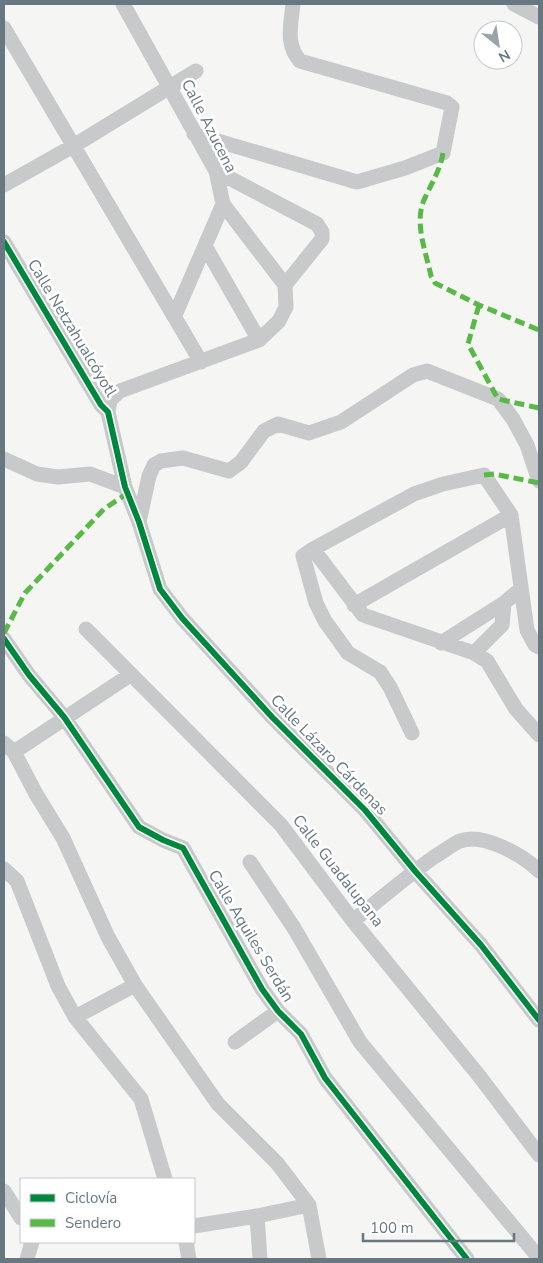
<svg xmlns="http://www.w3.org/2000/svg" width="543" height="1263" font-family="'Nunito Sans',sans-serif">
<rect width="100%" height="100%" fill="#f5f5f4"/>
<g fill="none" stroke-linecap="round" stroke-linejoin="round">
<path stroke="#c7c9ca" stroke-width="15" d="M514,4L539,17
M4,28L201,362
M194,134L357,182L405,168L443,153L452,107L447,103L300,61C285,44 291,25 293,4
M216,171L317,224L322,232V239L285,285
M4,185L75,145L196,71
M4,242L101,405L108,412L125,487L139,522L160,589L182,618L272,717L365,810L415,871L481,945L539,1020
M205,246L259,340
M175,315L223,204
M108,412L110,400L120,391L259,340L279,321L286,307L285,285L223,204L216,171L123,4
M4,459L37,474L58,477L90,474L125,487
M139,522L149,476L154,465L161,461L183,458L229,471L241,462L264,431L278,424L309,433L341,422L413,375L427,371L498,399L513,419L527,445L539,481
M313,549L363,615L474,653L502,625L504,603L521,589
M354,605L511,515
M86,629L281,825L353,921L480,1077L539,1155
M4,639L29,675L64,717L139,827L163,840L183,848L262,989L278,1011L301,1034L325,1078L467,1259
M441,643L504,603
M474,653L487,661L516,709L539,735
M412,733L390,687L380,672L348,653L325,621L316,603L303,556L313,549L414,494L443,484L484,475L511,515L527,630L535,645L539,647
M4,743L14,752L36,794L63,838L108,937L135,985L218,1104L277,1163L309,1205L319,1259
M14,752L130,675
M250,862L294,928L360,1042L539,1258
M4,869L17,881L58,986L75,1017L141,1099L165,1179
M353,921C380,899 406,877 434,857C443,852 451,845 460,841C483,832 524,856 539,871
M75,1017L135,985
M235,1042L278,1011
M4,1191L21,1218
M257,1216L260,1259
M194,1226L257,1216L309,1205
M186,1242L189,1259
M27,1259L32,1242"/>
<path stroke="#58b947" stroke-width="5" stroke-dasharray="10 5" stroke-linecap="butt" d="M443,153C440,171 431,184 424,200C414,223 426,252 431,276L435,283L479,305L539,330
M479,305L468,344L498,399L539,408
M484,475L494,474L539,483
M4,633L25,593L104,509L128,493"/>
<g stroke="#fff" stroke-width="9">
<path id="cycleway" d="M4,242L101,405L108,412L125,487L139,522L160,589L182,618L272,717L365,810L415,871L481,945L539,1020
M4,639L29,675L64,717L139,827L163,840L183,848L262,989L278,1011L301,1034L325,1078L467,1259"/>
</g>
<use href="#cycleway" stroke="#00873e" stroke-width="6"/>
</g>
<g text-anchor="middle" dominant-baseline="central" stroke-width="5" stroke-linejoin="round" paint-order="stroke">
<g font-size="16" fill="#687881" stroke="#fff">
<text transform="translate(209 126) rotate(63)">Calle Azucena</text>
<text transform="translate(72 328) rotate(59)">Calle Netzahualcóyotl</text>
<text transform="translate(329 755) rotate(46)">Calle Lázaro Cárdenas</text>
<text transform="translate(338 871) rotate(52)">Calle Guadalupana</text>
<text transform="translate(251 936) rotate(59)">Calle Aquiles Serdán</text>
</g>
</g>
<rect width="543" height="1263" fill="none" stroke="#687881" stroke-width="10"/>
<rect x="20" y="1178" width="175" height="65" fill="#ffffff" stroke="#c3c9cd"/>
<rect x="30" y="1194" width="25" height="8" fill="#00873e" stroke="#c3c9cd"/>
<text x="65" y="1203" font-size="15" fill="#687881">Ciclovía</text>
<rect x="30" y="1219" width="25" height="8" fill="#58b947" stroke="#c3c9cd"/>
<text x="65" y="1228" font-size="15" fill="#687881">Sendero</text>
<g transform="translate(498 45) rotate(150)"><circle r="24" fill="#ffffff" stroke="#c3c9cd"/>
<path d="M0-4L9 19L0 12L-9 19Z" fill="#99a4a9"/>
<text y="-8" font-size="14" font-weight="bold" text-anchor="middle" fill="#687881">N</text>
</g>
<path d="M363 1233v8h151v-8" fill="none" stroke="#687881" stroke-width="2.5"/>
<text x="370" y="1233" font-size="15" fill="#687881" stroke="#ffffff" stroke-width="4" paint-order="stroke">100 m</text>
</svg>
